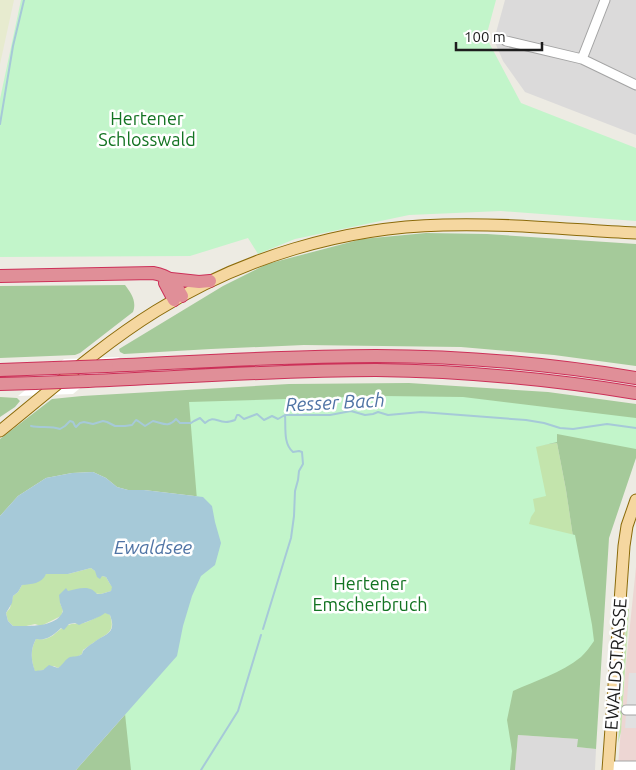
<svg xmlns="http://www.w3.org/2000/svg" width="636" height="770" font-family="Ubuntu,sans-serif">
<rect width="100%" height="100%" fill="#edebe3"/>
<path fill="#dbdada" d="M505,0H636V135L525,92L503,61L494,40Z
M518,735L578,739V747L596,749L595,770H515Z"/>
<path fill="#edd6d3" d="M636,567V766H618L626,664Z"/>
<path fill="#e7ebcf" d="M0,0H14L0,64Z"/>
<path fill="#c3e4ac" d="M557,443L566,490L573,537L526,531L535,446Z
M91,568L102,576L106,577L110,584L113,587L111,591L101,594L68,591L60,603L63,610L61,616L41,626L35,624L22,627L13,626L8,621L6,613L10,608L13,596L18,592L22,585L46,574H68Z
M627,609H629L621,732L618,743Z
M105,612L110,615C116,634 106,633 93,643C89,645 87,648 83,650L82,654L58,668L54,666L43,670L35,672C31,660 30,650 36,639C40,639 44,640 48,638C56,635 59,628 68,625C73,623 78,624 84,623C88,622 102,615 105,612Z"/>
<path fill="#a5ca9a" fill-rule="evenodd" d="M426,233L487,234L636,244V366L554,355L461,347L304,345L211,349L124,354L120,352L119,349L223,286L267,264L362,239Z
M125,285C131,293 137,301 133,312L80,353L75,355L0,358V286Z
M409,383L548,392L636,404V458L609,538L596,749L577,747L578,739L518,735L515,770H76L177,656L203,497L144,490H128L117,487L106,478L93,472L72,473L46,478L18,496L0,516V439L52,399L82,396L289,384ZM557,443L566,490L573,537L526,531V485L535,446Z
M0,397L17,398L20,401L15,407L0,417Z"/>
<path fill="#c2f5ca" d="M21,0H496L486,37L521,103L636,148V221L501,211L409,215L295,239L258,254L248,238L190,256L0,257V99Z
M383,396L463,397L636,418V449L557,434V442L536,447L546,496L533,499L535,511L531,517L529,524L575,535L592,625L594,641C590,647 586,652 581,657C561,673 535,681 513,691L507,720L512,751L510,770H131L123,695L201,549L189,402Z"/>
<path fill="#e1e1e1" d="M629,673H636V728H625Z"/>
<path fill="#a6c9d8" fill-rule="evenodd" d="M93,472L106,478L117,487L128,490H144L203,497L212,506L215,522L221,543L215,565L201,576L192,596L183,626L177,656L76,770H0V516L18,496L46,478L72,473ZM91,568L95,571L97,577L100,579L102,576L106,577L110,584L112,587L111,591L101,594H97C89,584 78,589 68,591L66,588L59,595L60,603L63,611C57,628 27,626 13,626L8,621L6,613L12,603L13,596L18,592L22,585C31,584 42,584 46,574H68ZM105,613L110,615C117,634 106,633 93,643C89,645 86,648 83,651L82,654C78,657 75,656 70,657C65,659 63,665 58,668L49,665L43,670L35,671C31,660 30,650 36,639C46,641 54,635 61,628L64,630L69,624L75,623L79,625C85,622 101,617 105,613Z"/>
<path fill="#fff" d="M120,357L107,366L73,394L18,396L64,359Z"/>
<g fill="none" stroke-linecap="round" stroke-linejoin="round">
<path stroke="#a6c9d8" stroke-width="2" d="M0,124L13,46L24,0
M31,426C41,428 51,426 60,429L65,426L70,421L73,422L75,426L76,427L80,423L84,422L93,424L103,421L107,422L115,426H125L132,425L136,420L138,421L145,426L153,421C163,423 168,428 176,419L180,423H191L194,421L200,418L205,423C214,415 216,422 226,422C229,422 232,421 235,420L237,415H239L244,419L257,414L264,420L272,416L278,419L285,415H330L351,411L365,415L373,414L378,412L388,415L421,412L526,420L544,423L560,428L573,429L607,424L636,428
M263,629L291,538L294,516L295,491L298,480L299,471L303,464L302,452L299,451L293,452C283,444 286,427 285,415
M201,770L238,711L261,635"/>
<g stroke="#a4a4a4" stroke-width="11">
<path id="minor" d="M506,41L582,59L636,85
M582,59L605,0
M626,710H636
M608,766H636"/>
</g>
<g stroke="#8b6b0a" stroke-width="13">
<path id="major" d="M0,431C51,390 101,345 156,311C241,258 344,227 443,225C507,223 572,230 636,233
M608,770L624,546L627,526L636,500"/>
</g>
<g stroke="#cc3058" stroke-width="14">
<path id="highway" d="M0,276L153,273C170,276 174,282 182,296
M171,279L199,282L210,281
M165,283L174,300
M107,366C196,362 286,356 376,356C463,356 550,364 636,378
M0,370L54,368
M88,381C184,377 281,370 376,370C463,371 550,379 636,393
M0,384L35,383"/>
</g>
<use href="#minor" stroke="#fff" stroke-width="9"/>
<use href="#major" stroke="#f5d7a0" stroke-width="11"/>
<use href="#highway" stroke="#e08f98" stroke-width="12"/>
<g stroke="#cc3058" stroke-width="14" stroke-linecap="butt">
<path id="highway-bridge" d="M54,368L107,366
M35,383L88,381"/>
</g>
<use href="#highway-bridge" stroke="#e08f98" stroke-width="12"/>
</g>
<g text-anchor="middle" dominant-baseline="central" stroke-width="5" stroke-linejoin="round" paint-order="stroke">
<g font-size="18" fill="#137322" stroke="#fff">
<text x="147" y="118">Hertener<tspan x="147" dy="21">Schlosswald</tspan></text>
<text x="370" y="583">Hertener<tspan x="370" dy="21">Emscherbruch</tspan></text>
</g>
<g font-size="18" fill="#1d1d1d" stroke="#fff">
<text transform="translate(615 664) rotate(-86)">EWALDSTRASSE</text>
</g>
<g font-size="19" font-style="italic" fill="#5074a5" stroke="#fff">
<text transform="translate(335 402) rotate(-3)">Resser Bach</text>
<text x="153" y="547">Ewaldsee</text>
</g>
</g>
<path d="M456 42v8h86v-8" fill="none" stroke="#1d1d1d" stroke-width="2.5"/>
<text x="464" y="42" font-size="15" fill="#1d1d1d" stroke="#ffffff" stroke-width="4" paint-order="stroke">100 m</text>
</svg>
